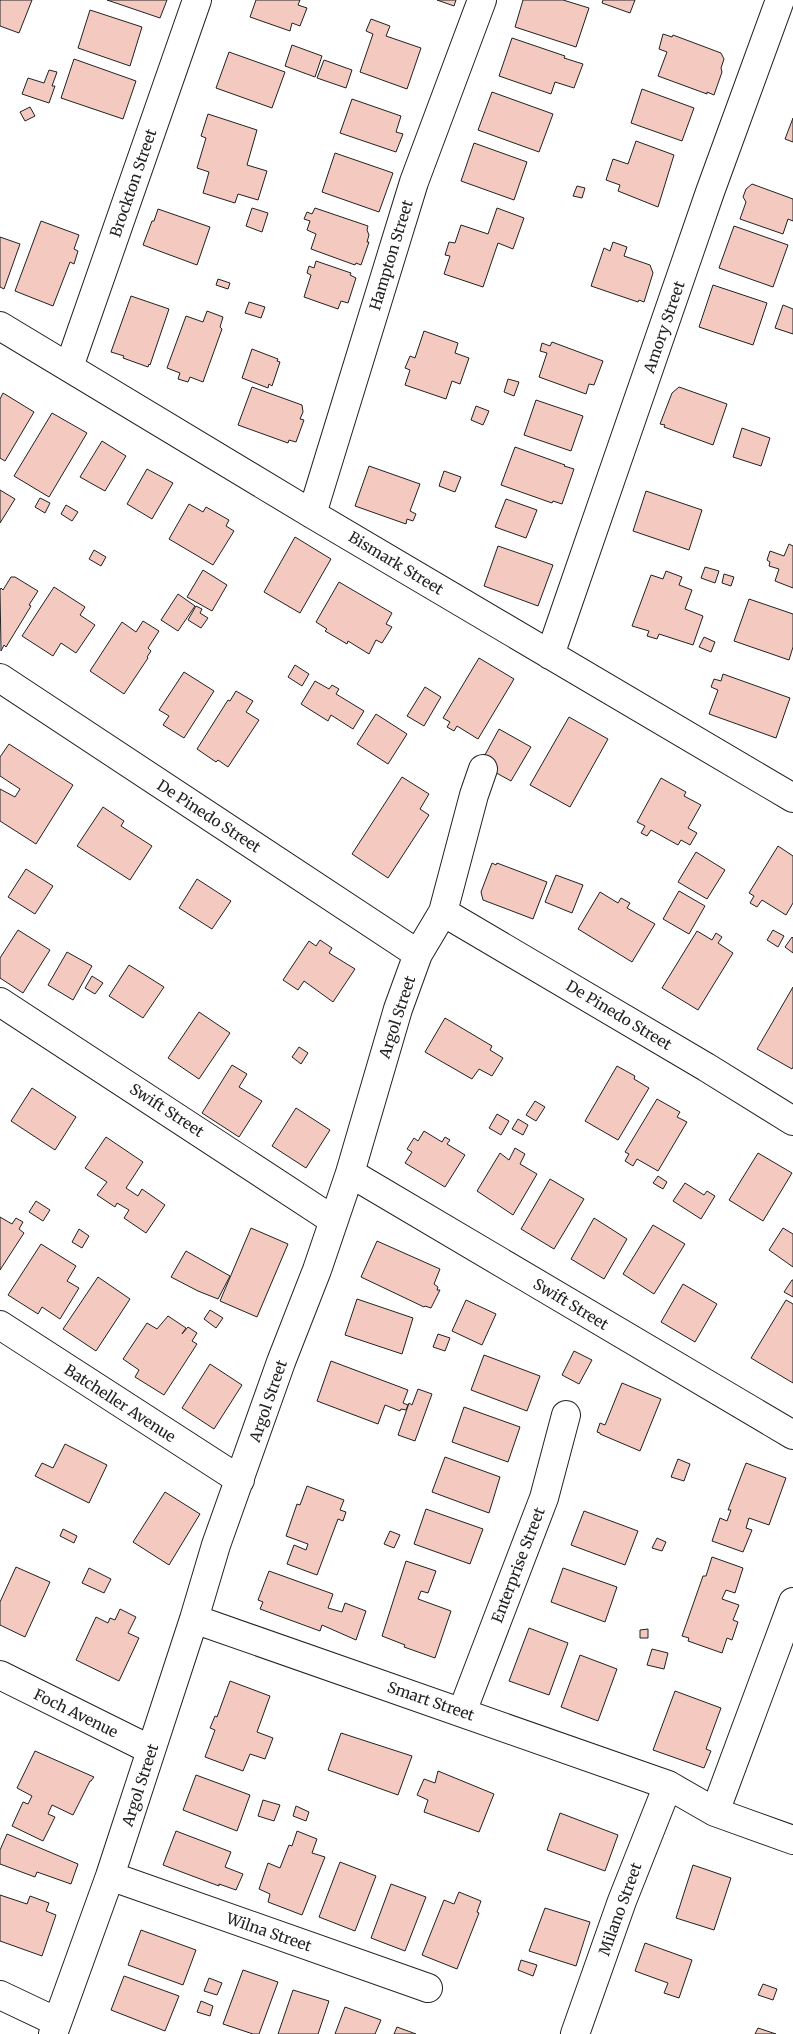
<svg xmlns="http://www.w3.org/2000/svg" width="793" height="2034" font-family="Merriweather,serif">
<rect width="100%" height="100%" fill="#fff"/>
<path fill="#f3c9c0" stroke="#222" d="M0,0H32L19,33L0,26Z
M107,0H167L160,18Z
M256,0H300L298,5L307,8L300,26L292,23L290,31L250,17Z
M437,0H456L454,6Z
M523,0H563L589,8L576,47L515,27Z
M603,0H635L630,13L602,3Z
M90,10L142,27L130,66L78,48Z
M371,19L390,26L386,36L421,48L407,89L360,72L373,34L366,31Z
M663,34L672,37L673,35L721,53L724,59L721,68L722,72L714,95L707,92V94L658,76L667,52L659,49Z
M512,38L565,56L564,58L583,64L574,88L555,82L551,94L499,76Z
M292,45L322,56L315,77L285,66Z
M229,52L285,72L272,108L216,88Z
M74,59L136,81L123,119L61,98Z
M324,60L352,70L346,88L317,78Z
M49,70L57,72L52,86H55L49,103L22,94L28,78L44,83Z
M642,89L694,108L682,141L631,123Z
M492,92L553,114L539,152L478,130Z
M352,99L401,116L396,132L403,134L396,152L340,133Z
M30,107L35,116L25,121L20,112Z
M208,114L257,130L247,165L267,171L258,200L238,194L235,203L203,193L209,172L197,168L206,138L201,136Z
M793,118V142L785,139Z
M636,141L674,155L658,207L618,191L620,185L606,180L613,159L628,164Z
M474,143L527,162L514,200L461,181Z
M335,153L393,173L379,212L322,192Z
M752,184L793,199V221L788,219L783,234L740,219L746,202L743,197L746,189Z
M577,186L585,188L582,198L573,196Z
M252,208L268,213L262,232L246,226Z
M315,208L368,226L367,230L369,235L367,242H369L361,265L356,263L355,265L311,249L316,234L307,230L310,221L304,219L307,212L312,214Z
M497,208L524,218L513,249L498,243L483,287L444,274L450,256L445,255L449,242L455,243L461,225L488,234Z
M158,209L210,227L197,265L143,245L152,221H154Z
M41,221L79,235L74,249L78,251L74,264L70,262L53,306L15,291Z
M734,226L788,245L773,287L719,268Z
M0,237L20,244L4,289L0,287Z
M613,242L627,247L624,256L650,265L653,273L644,302L639,300L638,302L591,286L604,248L610,251Z
M316,261L351,273L350,275L356,278L348,303L341,301L338,309L304,297L311,275L307,273L309,266L314,268Z
M218,279L230,283L228,289L216,285Z
M713,285L767,303L753,345L699,327Z
M131,296L169,309L150,365L149,364L148,367L123,358L124,356L111,352Z
M249,302L265,307L261,318L245,313Z
M783,305L793,309V334L775,328Z
M207,311L223,317L220,327L222,329L203,382L190,377L188,382L178,379L180,373L167,368L186,316L203,322Z
M424,331L458,343L455,353L469,358L460,384L452,381L446,399L405,385L410,370L405,368L410,356L415,358Z
M552,342L603,361L594,385L589,384L586,394L539,377L547,353L540,351L542,343L550,346Z
M252,349L278,359L277,361L280,362L272,386L269,384L268,388L242,378Z
M508,379L519,382L514,396L504,392Z
M252,387L302,405L303,412L300,419L304,420L296,442L289,440L288,443L238,425Z
M679,387L727,404L713,445L664,427L665,425L660,424L672,393Z
M3,393L34,412L5,461L0,458V399Z
M536,400L583,416L571,451L524,435Z
M476,406L489,411L483,425L471,420Z
M52,413L87,433L49,497L14,476Z
M742,428L770,438L761,466L733,457Z
M102,441L126,456L105,491L80,477Z
M515,447L565,465L564,466L574,469L562,504L553,501L552,503L501,485Z
M369,466L420,484L410,511L416,514L413,521L407,519L406,524L355,506Z
M147,469L173,483L152,519L127,504Z
M444,471L461,477L455,492L439,486Z
M0,490L15,499L0,523Z
M646,491L702,510L689,550L633,531Z
M40,498L50,503L45,513L35,507Z
M506,499L537,510L526,538L495,527Z
M189,504L203,512L206,507L229,520L226,526L234,531L213,565L169,539Z
M66,505L78,512L72,521L61,514Z
M295,537L331,559L300,613L264,592Z
M789,544L793,546V588L775,581L779,569L769,566L770,562L767,560L770,551L784,556Z
M498,546L553,565L538,606L484,586Z
M94,550L106,557L101,566L89,559Z
M705,567L719,571L715,583L701,578Z
M203,570L227,585L212,611L187,597Z
M666,571L682,577L679,585L692,590L685,609L703,616L693,645L659,634L657,639L647,636L649,631L632,626L651,575L663,579Z
M724,574L734,577L731,586L722,583Z
M11,577H15L38,591L29,605L31,606L6,647L4,645L1,651L0,590L1,588L3,590Z
M339,582L392,613L386,624L392,627L382,643L376,640L369,654L348,641L347,644L325,631L327,629L316,622Z
M54,587L85,607L80,615L95,625L76,653L61,643L53,656L22,636Z
M178,594L195,606L178,631L161,620Z
M749,599L793,614V647L789,660L734,641Z
M196,606L202,609L200,613L208,618L201,628L188,620Z
M143,621L159,631L148,648L151,651L147,657L148,658L124,694L90,671L122,622L136,632Z
M704,637L715,642L711,652L699,647Z
M479,658L514,679L478,739L457,726L454,731L447,727L450,722L443,718Z
M295,665L309,674L302,686L288,677Z
M184,672L214,691L184,738L163,725L169,716L159,710Z
M723,674L790,698L776,738L709,714L718,690L711,687L714,679L721,681Z
M315,681L329,689L332,685L339,689L336,694L364,711L353,729L331,715L328,721L301,704Z
M425,687L441,697L424,726L407,716Z
M236,691L253,701L246,712L259,720L228,767L218,760L216,762L197,749L228,700L230,701Z
M376,714L407,734L388,764L357,744Z
M569,717L608,739L570,807L530,785Z
M499,729L531,747L511,781L480,764Z
M9,744L73,785L36,844L0,821V789L15,797L20,789L0,776V757Z
M402,777L429,794L420,809L429,815L388,878L352,854Z
M661,778L686,792L684,796L701,805L688,828L697,833L690,845L681,840L678,845L651,830L647,836L641,833L645,826L637,822Z
M103,807L124,821L121,826L152,846L130,880L77,846Z
M778,846L793,856V903L786,915L762,900L757,907L750,903L754,896L749,893Z
M696,852L725,870L707,899L678,882Z
M492,863L496,865L497,863L547,882L533,919L483,900L481,892Z
M26,869L53,886L35,914L8,897Z
M556,875L583,885L572,913L545,902Z
M197,879L231,901L212,929L179,908Z
M679,891L705,906L689,934L663,919Z
M600,892L618,903L621,898L630,903L627,908L655,924L632,962L578,929Z
M18,930L50,950L23,993L0,978V958Z
M773,930L784,936L778,947L767,940Z
M697,931L712,940L716,933L722,937L718,943L733,953L698,1010L662,988Z
M792,937L793,938V953L785,947Z
M320,940L332,948L329,953L355,969L333,1002L304,981L298,990L283,980L309,941L316,946Z
M67,952L92,966L73,1000L48,985Z
M129,965L164,987L143,1018L109,996Z
M92,976L103,983L95,994L85,988Z
M793,987V1067L792,1069L757,1049Z
M199,1012L230,1033L199,1079L168,1058Z
M445,1018L492,1046L490,1050L503,1058L492,1076L479,1069L472,1079L425,1052Z
M299,1047L308,1053L301,1064L292,1057Z
M232,1065L247,1074L239,1087L262,1101L239,1137L202,1113Z
M617,1066L635,1076L634,1079L649,1088L618,1140L585,1121Z
M32,1088L76,1117L55,1150L11,1121Z
M657,1099L680,1112L677,1117L687,1122L658,1171L637,1159L633,1166L625,1161L629,1154L625,1152Z
M535,1101L545,1107L536,1121L526,1115Z
M296,1108L330,1130L306,1168L272,1146Z
M497,1114L509,1121L501,1135L489,1128Z
M518,1119L528,1125L523,1135L512,1129Z
M424,1131L442,1142L445,1137L450,1140L447,1144L465,1155L445,1187L405,1163L412,1152L407,1149L414,1138L418,1141Z
M106,1137L143,1162L126,1188L138,1196L142,1189L165,1205L146,1233L124,1218L129,1210L117,1203L115,1207L97,1195L107,1182L85,1168Z
M515,1148L525,1154L520,1164L537,1174L513,1215L477,1191L500,1153L509,1160Z
M758,1153L792,1173L763,1221L729,1200Z
M658,1176L667,1182L663,1189L653,1183Z
M550,1179L584,1199L554,1249L521,1229Z
M685,1183L704,1195L707,1191L715,1196L701,1219L673,1201Z
M36,1201L50,1210L43,1221L29,1212Z
M0,1217L12,1224L16,1218L23,1222L19,1229L24,1233L0,1270Z
M594,1218L627,1239L604,1279L571,1259Z
M653,1225L685,1244L654,1294L623,1274Z
M251,1228L288,1244L257,1317L220,1301Z
M783,1228L793,1234V1267L769,1250Z
M79,1229L89,1236L82,1248L72,1242Z
M377,1241L440,1269L434,1284L438,1287L437,1290H440L431,1308L425,1306L424,1307L361,1277Z
M41,1244L76,1266L67,1281L79,1288L60,1319L42,1307L38,1314L8,1295Z
M186,1251L230,1276L218,1299L198,1291L171,1277Z
M98,1277L130,1299L96,1351L63,1329Z
M792,1280H793V1297L784,1292Z
M683,1284L717,1304L695,1342L661,1322Z
M357,1299L413,1318L402,1354L345,1335Z
M466,1300L496,1314L482,1345L452,1331Z
M786,1300L793,1304V1383L751,1358Z
M210,1310L223,1318L216,1328L204,1319Z
M168,1316L186,1328L182,1334L188,1327L197,1333L192,1341L197,1344L164,1395L135,1377L139,1370L123,1359L147,1323L157,1329Z
M438,1334L450,1338L445,1351L433,1347Z
M574,1351L592,1360L579,1384L562,1375Z
M484,1355L540,1376L527,1411L471,1390Z
M331,1361L408,1390L403,1403L408,1405L406,1410L401,1409L400,1411L385,1405L378,1424L317,1401Z
M210,1364L242,1385L214,1429L182,1408Z
M622,1383L661,1399L640,1451L600,1434V1433L597,1432L600,1423L605,1425Z
M418,1389L432,1394L415,1441L398,1435L409,1403L412,1405Z
M464,1407L520,1427L508,1462L452,1442Z
M65,1444L107,1465L89,1503L35,1476L42,1463L53,1468Z
M445,1457L500,1477L489,1513L432,1492Z
M678,1459L690,1464L684,1481L671,1477Z
M746,1463L786,1478L769,1525L749,1518L746,1528L752,1530L743,1552L712,1541L720,1518L727,1521L731,1510H728Z
M307,1486L344,1500L340,1510L346,1512L343,1521L338,1519L317,1575L287,1564L294,1545L306,1550L308,1544L286,1536L297,1504L300,1505Z
M165,1492L200,1514L169,1565L133,1542Z
M426,1509L483,1529L470,1564L414,1544Z
M584,1511L638,1531L625,1565L571,1545Z
M63,1529L77,1536L74,1543L60,1536Z
M390,1531L400,1535L394,1548L384,1544Z
M657,1538L666,1542L662,1551L652,1548Z
M712,1557L743,1568L735,1593L726,1590L722,1599L739,1605L733,1620L738,1622L732,1640L727,1638L722,1653L688,1641L689,1638L682,1636L703,1576H706Z
M406,1561L436,1571L428,1593L421,1591L418,1599L451,1611L435,1658L404,1647L405,1645L382,1636Z
M16,1567L50,1582L25,1637L0,1625V1602Z
M89,1568L111,1579L104,1593L82,1583Z
M563,1568L617,1587L605,1622L551,1602Z
M269,1571L333,1594L328,1608L342,1612L345,1603L366,1611L356,1640L322,1625L320,1631L260,1609L263,1602L258,1600Z
M120,1609L136,1617L128,1633L139,1638L119,1681L76,1660L96,1617L108,1623L110,1618L115,1620Z
M529,1628L568,1643L549,1695L509,1681Z
M648,1629V1638H640V1630Z
M652,1649L668,1653L664,1669L647,1665Z
M580,1655L617,1669L598,1721L561,1707Z
M230,1681L270,1696L257,1732L273,1738L265,1759L250,1754L243,1771L205,1757L215,1730L210,1728L215,1716L217,1717Z
M675,1691L721,1708L706,1749L711,1751L704,1768L653,1750Z
M341,1733L412,1756L398,1795L328,1770Z
M35,1751L94,1777L91,1781H90L73,1815L52,1805L48,1814L55,1817L43,1841L12,1826L23,1802L28,1804L32,1796L17,1788Z
M438,1771L494,1794L479,1832L424,1812L428,1800L417,1795L424,1779L435,1783Z
M196,1775L250,1795L237,1831L183,1810Z
M263,1800L280,1805L274,1821L258,1816Z
M296,1806L309,1812L306,1821L293,1816Z
M560,1813L618,1835L605,1871L547,1850Z
M176,1831L231,1852L225,1867L243,1874L236,1890L219,1884V1886L163,1865Z
M297,1831L317,1839L312,1853L325,1857L302,1915L268,1902L270,1894L259,1889L268,1863L280,1868L289,1845L292,1846Z
M7,1834L78,1864L71,1884L37,1872L35,1877L0,1864V1850Z
M340,1862L376,1876L355,1931L319,1917Z
M693,1865L731,1878L714,1930L676,1918Z
M391,1884L426,1897L405,1951L371,1938Z
M459,1892L481,1901L477,1912L479,1913L457,1969L422,1955L444,1900L454,1904Z
M0,1895L27,1904L30,1896L49,1903L46,1911L56,1915L42,1956L0,1941Z
M545,1908L590,1922L576,1966L529,1951Z
M141,1930L196,1950L183,1985L128,1965Z
M645,1943L692,1960L679,1998L664,1993L668,1983L635,1971Z
M521,1960L537,1965L533,1976L518,1970Z
M243,1970L278,1982L259,2034H253L223,2024Z
M124,1976L179,1996L165,2031L111,2010Z
M209,1978L222,1983L217,1995L204,1991Z
M763,1984L777,1989L773,2000L758,1995Z
M293,1990L329,2001L318,2034H278Z
M201,2001L213,2006L210,2016L197,2012Z
M345,2007L381,2020L375,2034H335Z
M397,2027L416,2034H394Z
M758,2028L776,2034H755Z"/>
<g fill="none" stroke-linecap="round" stroke-linejoin="round">
<g stroke="#222" stroke-width="30">
<path id="minor" d="M0,326L312,514L793,798
M69,367L197,0
M312,514L414,182L482,0
M550,655L710,192L780,0
M0,678L418,954
M443,912L706,1067L793,1121
M0,1002L333,1220
M350,1173L793,1435
M0,1325L240,1480
M194,1619L668,1785L715,1812L793,1840
M0,1675L151,1750
M462,1712L544,1498L566,1415
M715,1812L793,1602
M110,1876L428,1988
M0,1995L57,2022
M53,2034L110,1876L194,1619L216,1545L281,1362L317,1270L350,1173L398,1009L418,954L443,912L474,795L483,769
M575,2034L622,1901L668,1785"/>
</g>
<use href="#minor" stroke="#fff" stroke-width="28"/>
</g>
<g text-anchor="middle" dominant-baseline="central" stroke-width="4" stroke-linejoin="round" paint-order="stroke">
<g font-size="15" fill="#222" stroke="#fff">
<text transform="translate(133 183) rotate(-71)">Brockton Street</text>
<text transform="translate(391 255) rotate(-73)">Hampton Street</text>
<text transform="translate(664 327) rotate(-71)">Amory Street</text>
<text transform="translate(396 563) rotate(31)">Bismark Street</text>
<text transform="translate(209 816) rotate(33)">De Pinedo Street</text>
<text transform="translate(619 1015) rotate(31)">De Pinedo Street</text>
<text transform="translate(397 1017) rotate(-72)">Argol Street</text>
<text transform="translate(167 1110) rotate(33)">Swift Street</text>
<text transform="translate(571 1304) rotate(31)">Swift Street</text>
<text transform="translate(268 1401) rotate(-71)">Argol Street</text>
<text transform="translate(120 1403) rotate(33)">Batcheller Avenue</text>
<text transform="translate(518 1565) rotate(-69)">Enterprise Street</text>
<text transform="translate(431 1701) rotate(19)">Smart Street</text>
<text transform="translate(76 1713) rotate(26)">Foch Avenue</text>
<text transform="translate(140 1785) rotate(-72)">Argol Street</text>
<text transform="translate(620 1909) rotate(-70)">Milano Street</text>
<text transform="translate(269 1932) rotate(19)">Wilna Street</text>
</g>
</g>
</svg>
